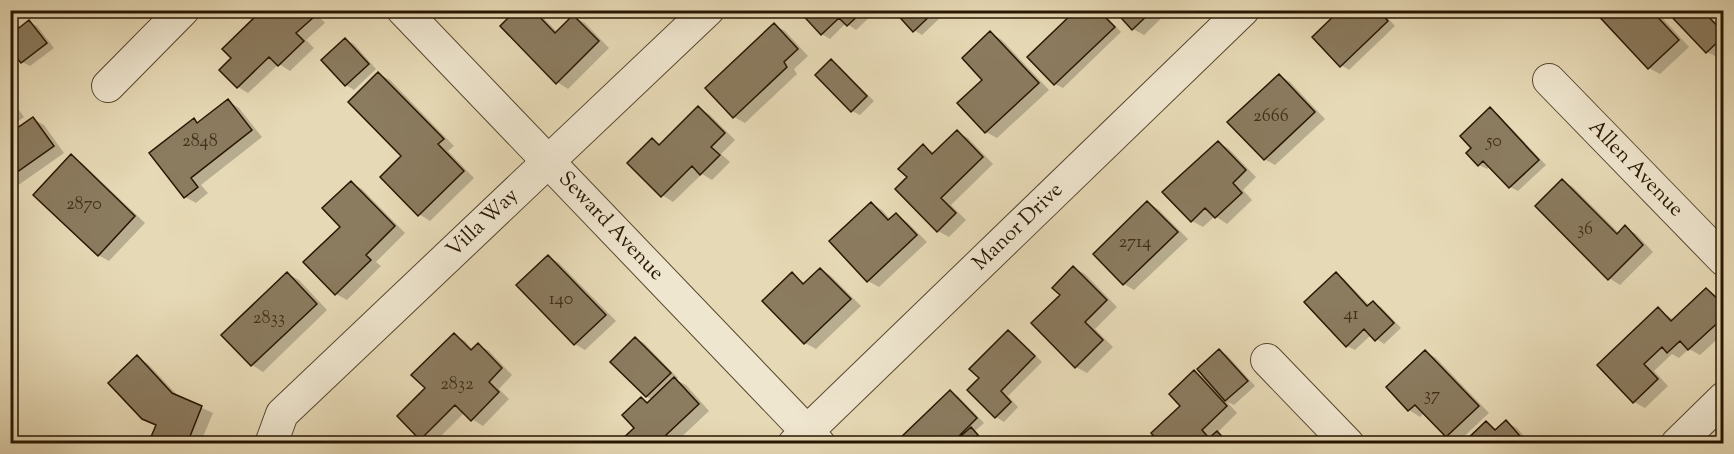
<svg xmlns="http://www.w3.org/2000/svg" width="1734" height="454" font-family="'Sorts Mill Goudy',serif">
<rect width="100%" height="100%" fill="#e6d9b5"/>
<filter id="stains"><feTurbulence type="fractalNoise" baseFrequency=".00333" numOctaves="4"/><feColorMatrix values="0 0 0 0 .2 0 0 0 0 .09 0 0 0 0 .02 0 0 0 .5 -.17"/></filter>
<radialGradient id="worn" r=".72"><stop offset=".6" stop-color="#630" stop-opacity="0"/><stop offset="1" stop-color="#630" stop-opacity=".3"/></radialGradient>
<path fill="#0003" d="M264,10H313L325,23L306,40L314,48L290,71L279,64L248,93L238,87L233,58Z
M518,10H536L558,33L574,17L585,23L609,48L568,89L557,82Z
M625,10H640L634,16Z
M800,10H868L872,15L856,30L846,23L830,39L822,34Z
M895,10H933L940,18L922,35L914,30Z
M1079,10H1100L1121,32L1063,88L1055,84Z
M1116,10H1170L1144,35L1133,29Z
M1342,10H1380L1395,26L1349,70L1341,65Z
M1595,10H1655L1689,47L1660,74L1649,68Z
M1673,10H1704L1724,31V48L1715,56L1707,52Z
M10,15L21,28L29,22L37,26L54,48L30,66L22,62L17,56L10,61Z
M774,25L785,31L808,56L794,69L797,74L745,123L734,117Z
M991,33L1002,40L1049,90L997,138L986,132L984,80Z
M346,40L354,44L376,69L354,90L346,85L323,60Z
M831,61L839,66L874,101L860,115L852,111Z
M379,74L390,80L454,146L448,151L474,178L430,221L419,214Z
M1279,75L1290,82L1325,119L1275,165L1264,159Z
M10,98L24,117L10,127Z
M228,101L239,108L262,137L201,185L208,193L196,203L185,197L194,120L199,123Z
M698,108L709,114L735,140L721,154L730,162L712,180L702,174L673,202L662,195L653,140L661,145Z
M1490,109L1498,114L1546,165L1518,191L1510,187L1490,166L1487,169L1479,165L1474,148Z
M33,119L44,125L64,153L10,191V128L14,133Z
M957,132L968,138L993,164L951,205L966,220L949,237L938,231L909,177L923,146L935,153Z
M1218,142L1229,149L1256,177L1243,190L1252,200L1227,224L1215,216L1203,227L1192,221Z
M71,156L82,163L145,223L109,261L98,255Z
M1562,181L1573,187L1619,233L1625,227L1636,234L1653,252L1620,285L1609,278Z
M351,183L362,189L405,233L376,262L381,266L347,300L336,294L342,227Z
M871,203L882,210L891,220L896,215L907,222L927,242L879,287L868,281Z
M1147,203L1158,209L1188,239L1134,290L1124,284Z
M548,257L559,263L616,321L585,350L575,344Z
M1074,268L1085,274L1117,307L1095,329L1113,347L1087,373L1076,367L1062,295Z
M821,269L831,276L861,306L816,349L805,343L764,301L792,274L806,284Z
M288,274L299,280L327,310L263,372L252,365L223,335Z
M1336,274L1344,279L1370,306L1373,303L1381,307L1401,328L1384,344L1371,335L1355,350L1347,346Z
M1707,289L1724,302V333L1700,355L1689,349L1679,358L1672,354L1654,371L1668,386L1645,408L1634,402L1599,365L1658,309L1674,320Z
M1009,331L1016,336L1042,362L1008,396L1018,407L1004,422L996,417L981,378Z
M454,335L465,341L473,350L478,345L489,351L512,375L499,389L509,399L483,426L472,419L465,412L433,444H430L421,439L427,388Z
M636,339L644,343L678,378L676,380L686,385L709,411L676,442L678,444H622L636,428L642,399L649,403L652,400L646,396Z
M1220,351L1227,355L1255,386L1234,405L1227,402L1237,413L1217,433L1232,444H1163L1182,406L1194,372L1207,379Z
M1425,351L1436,358L1489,413L1458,442L1447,436L1425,412L1420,417L1409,410L1388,387Z
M137,357L148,364L180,398L213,413L200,444H150L157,426Z
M950,391L958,396L984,423L975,431L981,437L974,444H900Z
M1506,422L1517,428L1531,444H1464L1486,423L1498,430Z"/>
<path fill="#8b7b5f" stroke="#291602" stroke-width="1.5" d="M262,10H310L315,16L296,33L304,41L278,66L269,57L237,88L219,70L231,58L222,49Z
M516,10H533L555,33L573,15L599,41L556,84L500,26Z
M798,10H864L847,26L839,18L821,35Z
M893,10H931L933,13L913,32Z
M1076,10H1098L1115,27L1054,85L1027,57Z
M1114,10H1153L1132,30Z
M1340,10H1378L1388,21L1340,67L1312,37Z
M1593,10H1651L1679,40L1648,69Z
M1671,10H1702L1724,33V36L1706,53L1668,13Z
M29,20L47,43L21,63L10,50V35Z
M774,23L798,49L784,62L787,67L733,118L705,88Z
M990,31L1039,83L985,133L957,103L982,80L962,58Z
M345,38L369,64L345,86L321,60Z
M831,59L867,96L851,112L815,75Z
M378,72L444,139L438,144L464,171L418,216L380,177L401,156L348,102Z
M1279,74L1315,112L1264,160L1227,122Z
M228,99L252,130L191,178L198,187L184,198L149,153L194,118L197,123Z
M698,106L725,133L711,147L720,155L700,175L692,166L661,197L627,163L652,138L659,145Z
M1490,107L1539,160L1509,188L1483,161L1478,166L1466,153L1471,148L1460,136Z
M33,117L54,146L10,177V133Z
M957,130L983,157L941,198L956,213L937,232L895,189L907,177L898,169L923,144L932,154Z
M1218,141L1246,170L1233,183L1242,193L1215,218L1205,208L1191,222L1162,192Z
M71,154L135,216L98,256L33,195Z
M1562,179L1617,234L1625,225L1643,245L1608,280L1535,206Z
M351,181L395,226L366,255L371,260L335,295L303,262L340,227L322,208Z
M1147,201L1178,232L1123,285L1093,254Z
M871,202L888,220L896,213L917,235L867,282L829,241Z
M548,255L606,315L574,345L516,285Z
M1073,266L1107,300L1085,322L1103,340L1075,368L1031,323L1060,295L1052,288Z
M820,268L851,299L804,344L762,301L792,272L803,284Z
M287,272L317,304L251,366L221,335Z
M1336,272L1367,306L1373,301L1394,323L1375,341L1364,329L1346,347L1304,302Z
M1706,288L1724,305V317L1688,350L1680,341L1667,353L1662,347L1644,364L1658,379L1633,403L1597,365L1658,307L1671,321Z
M1008,330L1035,356L1001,391L1011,402L995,418L967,390L979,378L969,369Z
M454,333L471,350L478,343L502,368L489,382L499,392L471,421L455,405L420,440L397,416L425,388L411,375Z
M635,337L671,373L646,397L610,362Z
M1219,349L1248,381L1225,401L1197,369Z
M1425,350L1479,406L1446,437L1415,405L1408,411L1386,387Z
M137,355L172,393L202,406L187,444H148L156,425L142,419L108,383Z
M1194,370L1227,406L1202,430L1209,438L1217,431L1229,444H1161L1151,433L1180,406L1169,394Z
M674,377L699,404L666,435L674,444H620L619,442L634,428L622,415L641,397L647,403Z
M950,390L977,418L951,444H898L896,442Z
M1506,420L1527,444H1462L1486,421L1495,430Z
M971,427L978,435L969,444H952Z
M377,437L379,444H349Z"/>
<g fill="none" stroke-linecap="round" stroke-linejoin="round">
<g stroke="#58472f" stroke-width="34">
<g id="street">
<path id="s1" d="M403,10L819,444"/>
<path id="s2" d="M1549,80L1724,260"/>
<path d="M108,86L183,10"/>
<path d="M1267,360L1348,444"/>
<path id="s3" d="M271,444L282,414L708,10"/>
<path id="s4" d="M794,444L1243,10"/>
<path d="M1677,444L1724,398"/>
</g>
</g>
<use href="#street" stroke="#efe6cf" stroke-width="32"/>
</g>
<g text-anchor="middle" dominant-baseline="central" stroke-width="4.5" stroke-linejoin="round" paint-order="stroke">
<g font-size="18" fill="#422f19">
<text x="1271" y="117">2666</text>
<text x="200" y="142">2848</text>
<text x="1494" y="142">50</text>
<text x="84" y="205">2870</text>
<text x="1585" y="230">36</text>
<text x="1135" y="243">2714</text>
<text x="561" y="300">140</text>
<text x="1351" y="315">41</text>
<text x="269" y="319">2833</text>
<text x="457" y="385">2832</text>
<text x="1432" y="396">37</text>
</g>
<g font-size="21" fill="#291602" stroke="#efe6cf">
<text stroke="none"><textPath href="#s2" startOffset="124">Allen Avenue</textPath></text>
<text stroke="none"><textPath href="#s3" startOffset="309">Villa Way</textPath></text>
<text stroke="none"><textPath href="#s1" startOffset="300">Seward Avenue</textPath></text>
<text stroke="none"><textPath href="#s4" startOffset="312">Manor Drive</textPath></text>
</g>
</g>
<rect width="1734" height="454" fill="none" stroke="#e6d9b5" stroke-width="36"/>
<rect x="12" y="12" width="1710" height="430" fill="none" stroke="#291602" stroke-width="3"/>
<rect x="18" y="18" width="1698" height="418" fill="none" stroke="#291602" stroke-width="1.5"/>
<rect width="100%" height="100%" filter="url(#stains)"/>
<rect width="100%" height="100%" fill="url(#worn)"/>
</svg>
